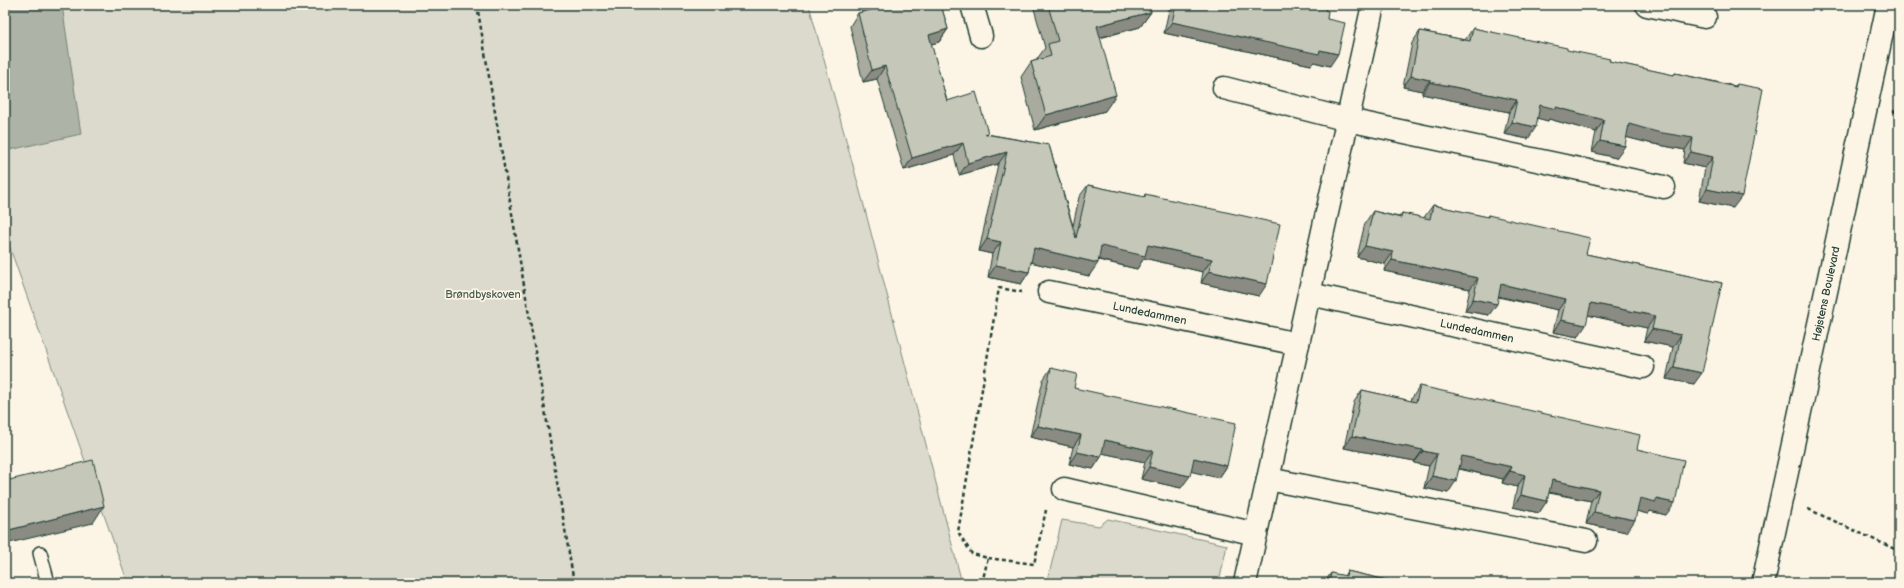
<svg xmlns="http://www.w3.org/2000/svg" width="1904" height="588" font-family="'Balsamiq Sans',sans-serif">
<rect width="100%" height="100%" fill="#fcf5e5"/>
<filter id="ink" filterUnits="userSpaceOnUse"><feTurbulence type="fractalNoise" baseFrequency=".025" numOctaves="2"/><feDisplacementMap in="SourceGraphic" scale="8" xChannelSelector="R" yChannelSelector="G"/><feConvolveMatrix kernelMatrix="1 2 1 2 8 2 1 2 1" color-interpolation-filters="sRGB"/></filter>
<g filter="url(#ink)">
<path fill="#dcdacc" stroke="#7e8c80" d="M5,5H809L863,202L962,583H128L5,234Z
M1108,519L1227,545L1219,583H1047L1062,520L1099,526Z"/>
<path fill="#aeb3a7" stroke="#758479" d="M5,5H62L81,134L5,151Z"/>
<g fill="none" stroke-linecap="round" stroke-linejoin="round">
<g stroke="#1f3d34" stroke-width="16">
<path id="service" d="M40,553L48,583"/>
</g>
<g stroke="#1f3d34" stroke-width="25">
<g id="minor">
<path d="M972,5L981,36"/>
<path d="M1647,5L1705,17"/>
<path d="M1224,88L1348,120L1664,187"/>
<path id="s1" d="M1049,292L1298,344"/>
<path id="s2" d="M1310,294L1643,367"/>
<path d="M1268,479L1586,541"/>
<path d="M1064,489L1256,534"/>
<path d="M1245,583L1373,5"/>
</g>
</g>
<g stroke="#1f3d34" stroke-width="25">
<g id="tertiary">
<path id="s3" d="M1763,583L1888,5"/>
</g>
</g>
<path stroke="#1f3d34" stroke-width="2.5" stroke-dasharray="4 3" stroke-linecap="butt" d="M477,5L574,583
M1893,111L1899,113
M1808,509L1899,551
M988,558L1034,564L1046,510
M982,583L988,558L972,554L958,532L999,288L1022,292"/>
<use href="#service" stroke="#fcf5e5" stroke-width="13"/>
<use href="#minor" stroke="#fcf5e5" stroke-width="22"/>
<use href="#tertiary" stroke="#fcf5e5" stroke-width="22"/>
</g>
<path fill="#a9ab9f" stroke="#1f3d34" d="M860,5H941L948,29L939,42L931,44L947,101L988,133L987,134L1049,145L1073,226L1079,197L1088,185L1144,197L1145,194L1259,296L1201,283L1203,272L1144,258L1137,269L1098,260L1089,276L1031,262L1029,272L1021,284L988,277L992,254L979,251L998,164L959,175L954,155L904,170L877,79L863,82L850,26L858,13L862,12Z
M1033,5H1149L1151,12L1140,27L1100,38L1105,111L1035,130L1021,77L1031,62L1037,60V59L1045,48Z
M1170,5H1326L1325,10L1327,19L1330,66L1314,62L1311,65L1164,33Z
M1473,28L1609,61L1673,75L1675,73L1735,86L1737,84L1733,208L1699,201L1705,168L1683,163L1685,150L1649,143L1626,137L1616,158L1592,152L1596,132L1549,119L1548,121L1538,118L1528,139L1504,134L1509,112L1422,94V91L1403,87L1412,43L1420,31L1465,40Z
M1433,205L1487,217L1488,215L1586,254L1722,283L1694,384L1666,379L1673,347L1644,341L1647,328L1588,315L1578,337L1553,332L1558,310L1498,297L1489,315L1465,311L1470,289L1384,271L1385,264L1357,257L1365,223L1373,211L1399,217L1402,213L1424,218L1425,216Z
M1051,368L1074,388L1227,466L1219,478L1191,471L1181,488L1141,479L1145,462L1102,453L1101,457L1093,469L1069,464L1073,447L1030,437L1043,380Z
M1420,386L1637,449L1666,515L1650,511L1648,514L1637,511L1627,532L1586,524L1591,501L1549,493L1539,513L1513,507L1517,487L1502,483L1503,479L1459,469L1448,493L1424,488L1429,466L1414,463L1415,461L1344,448L1354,402L1362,390L1411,401L1412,398Z
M1347,571L1400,583H1324L1331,573L1344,576Z"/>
<path fill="#8a8b82" stroke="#1f3d34" d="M1151,12L1140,27L1086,41L1097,26Z
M1172,22L1320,50L1338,54L1330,66L1314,62L1311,65L1164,33Z
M948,29L939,42L920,47L929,35Z
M885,66L877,79L863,82L872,70Z
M1411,76L1430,80L1422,91L1403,87Z
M1430,82L1517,100L1509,112L1422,94Z
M1116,95L1105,111L1035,130L1046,115Z
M1540,105L1556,107L1604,120L1596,132L1549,119L1548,121L1532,117Z
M1512,122L1536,127L1528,139L1504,134Z
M1629,124L1693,138L1685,150L1649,143L1621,136Z
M1600,141L1625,146L1616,158L1592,152Z
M963,143L954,155L904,170L912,158Z
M1007,152L998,164L959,175L968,163Z
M1691,152L1713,157L1705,168L1683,163Z
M1707,189L1742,196L1733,208L1699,201Z
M987,239L1001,242L992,254L979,251Z
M1148,245L1212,259L1203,272L1144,258L1137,269L1092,258L1101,246Z
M1365,246L1393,252L1385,264L1357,257Z
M1034,248L1098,263L1089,276L1026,261Z
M1392,260L1478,278L1470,289L1384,271Z
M996,265L1029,272L1021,284L988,277Z
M1209,271L1267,284L1259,296L1201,283Z
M1501,284L1566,299L1558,310L1493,295Z
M1473,299L1497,304L1489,315L1465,311Z
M1591,303L1655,316L1647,328L1583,314Z
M9,312L5,317V313Z
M1561,320L1586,325L1578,337L1553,332Z
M1652,329L1681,335L1673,347L1644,341Z
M1674,367L1702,373L1694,384L1666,379Z
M1038,426L1081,435L1073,447L1030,437Z
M1352,436L1423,450L1415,461L1344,448Z
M1105,440L1153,451L1145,462L1097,452Z
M1423,451L1437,454L1429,466L1414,463Z
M1077,452L1101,457L1093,469L1069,464Z
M1462,456L1512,467L1503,479L1453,467Z
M1194,458L1227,466L1219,478L1185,470Z
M1149,467L1190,476L1181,488L1141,479Z
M1510,471L1525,475L1517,487L1502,483Z
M1432,476L1456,481L1448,493L1424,488Z
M1552,480L1599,490L1591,501L1544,491Z
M1521,495L1547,501L1539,513L1513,507Z
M1640,498L1656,499L1675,503L1666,515L1650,511L1648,514L1632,510Z
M104,506L93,523L5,544V531Z
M1594,512L1635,520L1627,532L1586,524Z"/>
<path fill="#c5c7b9" stroke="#1f3d34" d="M870,5H941L948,29L929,35L947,101L976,92L988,133L985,134L1049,145L1076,238L1088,185L1145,197V194L1280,224L1267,284L1209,271L1212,259L1148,245L1145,256L1101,246L1098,263L1034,248L1029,272L996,265L1001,242L987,239L1007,152L968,163L963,143L912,158L885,66L872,70L858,13L871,10Z
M1048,5H1149L1151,12L1097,26L1116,95L1046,115L1031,62L1051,56L1048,44L1058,41Z
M1176,5H1326L1325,10L1328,11L1327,19L1345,23L1338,54L1320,50L1319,54L1172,22Z
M1473,28L1567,48V50L1610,59L1609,61L1674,75L1675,73L1736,87L1737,84L1763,89L1742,196L1707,189L1713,157L1691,152L1693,138L1657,132L1629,124L1625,146L1600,141L1604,120L1556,107V109L1540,105L1536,127L1512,122L1517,100L1430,82V80L1411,76L1420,31L1470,41Z
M1433,205L1488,217V215L1590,238L1586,254L1722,283L1702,373L1674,367L1681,335L1652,329L1655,316L1591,303L1586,325L1561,320L1566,299L1501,284L1497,304L1473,299L1478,278L1392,260L1393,252L1365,246L1373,211L1401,218L1402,213L1430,219Z
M5,278L8,286L5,287Z
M5,303L9,312L5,313Z
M1051,368L1077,374L1074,388L1236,423L1227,466L1194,458L1190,476L1149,467L1153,451L1105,440L1101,457L1077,452L1081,435L1038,426Z
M1420,386L1640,435L1637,449L1684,460L1675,503L1656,499V502L1640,498L1635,520L1594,512L1599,490L1552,480L1547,501L1521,495L1525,475L1510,471L1512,467L1462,456L1456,481L1432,476L1437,454L1423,451V450L1352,436L1362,390L1416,402Z
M93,460L104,506L5,531V481Z
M1347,571L1400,583H1329L1331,573L1346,576Z"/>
</g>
<g text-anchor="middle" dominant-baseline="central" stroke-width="3.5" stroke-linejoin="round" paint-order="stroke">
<g font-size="11" fill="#455c52" stroke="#fcf5e5">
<text x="483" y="294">Brøndbyskoven</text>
</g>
<g font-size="11" fill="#1f3d34" stroke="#fcf5e5">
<text stroke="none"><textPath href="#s3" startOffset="296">Højstens Boulevard</textPath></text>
<text stroke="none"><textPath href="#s1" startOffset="103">Lundedammen</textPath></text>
<text stroke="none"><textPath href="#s2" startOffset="171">Lundedammen</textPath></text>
</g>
</g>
<rect width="1904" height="588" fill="none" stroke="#fcf5e5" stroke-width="20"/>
<rect x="10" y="10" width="1884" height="568" fill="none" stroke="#1f3d34" stroke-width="1.5" filter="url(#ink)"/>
</svg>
